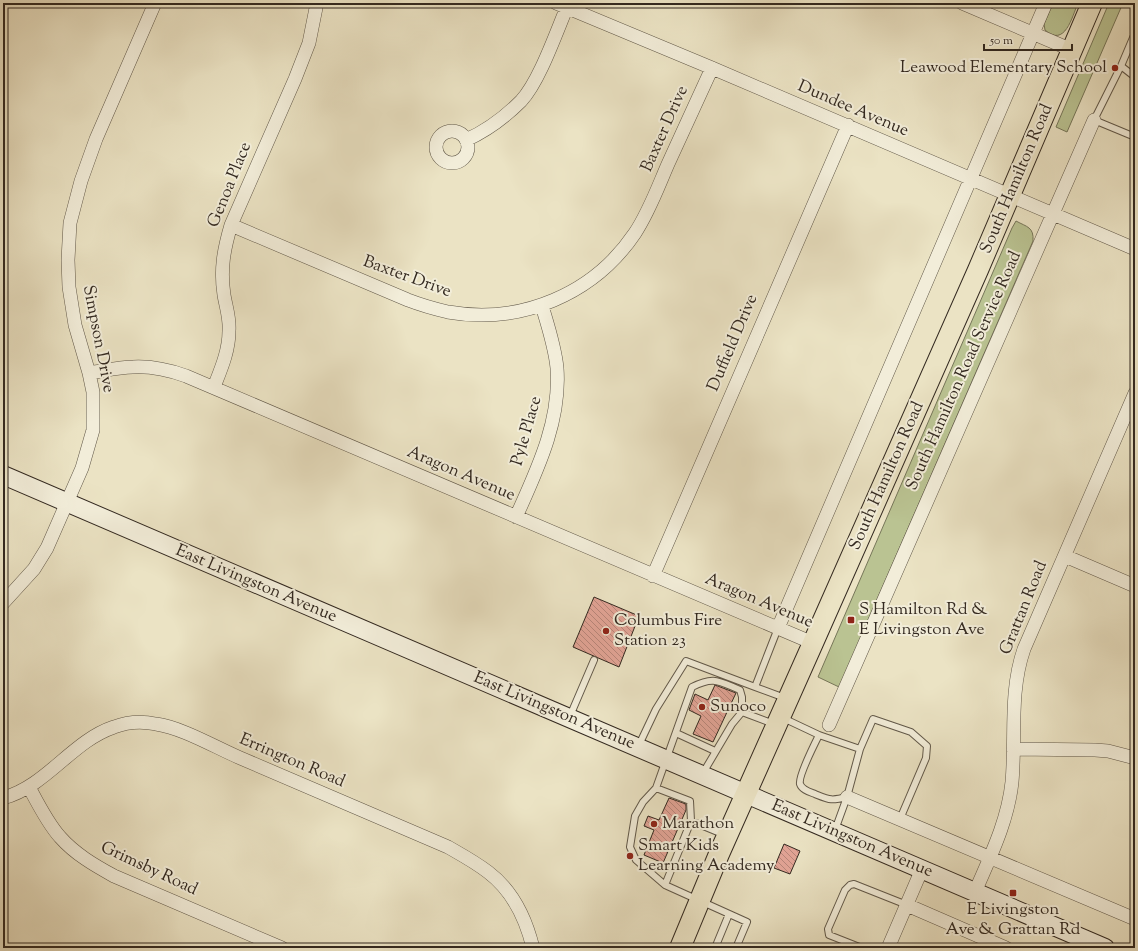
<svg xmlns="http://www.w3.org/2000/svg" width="1138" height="951" font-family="'Sorts Mill Goudy',serif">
<defs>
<pattern id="building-back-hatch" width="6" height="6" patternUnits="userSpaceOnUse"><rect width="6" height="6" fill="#e2a496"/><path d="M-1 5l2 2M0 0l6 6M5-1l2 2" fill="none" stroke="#b8867a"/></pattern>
</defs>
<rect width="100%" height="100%" fill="#ebe3c4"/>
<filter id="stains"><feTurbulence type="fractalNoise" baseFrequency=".005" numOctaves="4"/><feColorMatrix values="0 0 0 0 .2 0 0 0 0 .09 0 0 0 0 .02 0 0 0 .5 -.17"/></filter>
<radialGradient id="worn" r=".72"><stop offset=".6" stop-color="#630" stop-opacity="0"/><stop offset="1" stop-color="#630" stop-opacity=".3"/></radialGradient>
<path fill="#bac392" stroke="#767659" d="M1053,3H1078C1072,17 1065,48 1045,30L1044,24Z
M1109,3H1123L1067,132L1056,127Z
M1016,221C1027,227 1034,227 1033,241L839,687L818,677L1012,228Z"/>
<path fill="url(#building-back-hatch)" stroke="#332920" d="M594,597L639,616L619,667L573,647Z
M715,685L736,693L713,742L693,734L701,716L689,710L695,694L708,700Z
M669,798L686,804V810L663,863L644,855L654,830L644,826L648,816L659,820Z
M784,844L800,851L790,874L774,868Z"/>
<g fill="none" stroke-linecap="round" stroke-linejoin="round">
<g stroke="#615849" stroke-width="8">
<path id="service" d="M1135,33L1121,66L1094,120L1135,137
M1121,66L1135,77
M778,628L755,687L785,698
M570,716L594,660
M783,718L819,735L860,749L847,797L835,830
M676,733L715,751
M819,735C815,743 798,777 800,784C802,790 810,792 815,794C830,800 831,801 847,797
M638,747L656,709L686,661L755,687
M860,749L873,719L911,732L927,746L926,758L900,819
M703,773L732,724L742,712L774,724
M656,788L643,802L635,816L630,847L636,860L665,885
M691,821L690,801L656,788L692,687C714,676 718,681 740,690L742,697V712
M725,835L691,821L665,885L747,922L736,948
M715,948L729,914
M862,948L829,935L828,929L845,890L850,885L854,884L907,905"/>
</g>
<g stroke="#615849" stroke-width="14">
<path id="minor" d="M556,3L712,68L1135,249
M962,3L1072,50
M436 147a16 16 0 1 1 32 0a16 16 0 1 1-32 0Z
M466,140C486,131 506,116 521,101C539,82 556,33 567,7
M231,225L408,300C421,305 435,309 448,312C521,325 594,294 635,233C649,212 658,187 668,164C683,132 697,100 712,68
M89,373C103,371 119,367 133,367C151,366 169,370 186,376L813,643
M214,387C221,369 229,351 229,331C230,318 226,307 224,295C220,269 224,249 231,225L295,79L309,43L317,3
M516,517C537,470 561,421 557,368C555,347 548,326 542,306
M1065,556L1135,586
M653,576L848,125
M3,603L34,569L47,548L82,468L93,430V392L89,373L75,325L69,287L68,260L70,223L81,181L96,139L155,3
M778,628L1046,3
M829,725L1094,120
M1013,749L1095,750L1108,751L1135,758
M29,787C37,802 48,824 60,837C75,854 94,865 114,876L282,948
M847,797L1135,919
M3,798C47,786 72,741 114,727C127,722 142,721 156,724C184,728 218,749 245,760C313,789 380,818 448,847C462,855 475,862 488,872C512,890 526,919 533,948
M975,892C990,857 1008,821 1012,782C1016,738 1009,692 1024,649L1135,393
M907,905L1006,948
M888,948L922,869"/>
</g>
<g stroke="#332920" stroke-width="20">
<path id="secondary" d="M3,475L1105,948"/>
</g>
<g stroke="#332920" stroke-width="22">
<path id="primary" d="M680,948L719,854L813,643L978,270L1092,3"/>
</g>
<use href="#service" stroke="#f2edd9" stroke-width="6"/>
<use href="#minor" stroke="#f2edd9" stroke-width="13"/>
<use href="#secondary" stroke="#f2edd9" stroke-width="18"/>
<use href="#primary" stroke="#ebe3c4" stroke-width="20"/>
</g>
<g fill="#8f2418" stroke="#f2edd9" stroke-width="1.5">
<circle cx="1115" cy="68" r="4"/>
<rect x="847" y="616" width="8" height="8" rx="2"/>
<circle cx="606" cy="631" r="4"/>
<circle cx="702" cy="707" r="4"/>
<circle cx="654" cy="824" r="4"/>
<circle cx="630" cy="856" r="4"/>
<rect x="1009" y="889" width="8" height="8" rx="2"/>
</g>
<g text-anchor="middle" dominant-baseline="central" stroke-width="4" stroke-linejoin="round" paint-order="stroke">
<g font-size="17" fill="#332920" stroke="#f2edd9" text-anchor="start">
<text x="1107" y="68" text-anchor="end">Leawood Elementary School</text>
<text x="859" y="610">S Hamilton Rd &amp;<tspan x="859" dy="20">E Livingston Ave</tspan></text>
<text x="614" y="621">Columbus Fire<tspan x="614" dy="20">Station 23</tspan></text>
<text x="710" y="707">Sunoco</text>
<text x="662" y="824">Marathon</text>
<text x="638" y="846">Smart Kids<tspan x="638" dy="20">Learning Academy</tspan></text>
<text x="1013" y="910" text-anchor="middle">E Livingston<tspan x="1013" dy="20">Ave &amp; Grattan Rd</tspan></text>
</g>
<g font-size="17" fill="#332920" stroke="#f2edd9">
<text transform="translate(853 109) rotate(23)">Dundee Avenue</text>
<text transform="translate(665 129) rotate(-66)">Baxter Drive</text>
<text transform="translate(1017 179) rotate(-67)">South Hamilton Road</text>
<text transform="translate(230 185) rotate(-68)">Genoa Place</text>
<text transform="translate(407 277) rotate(20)">Baxter Drive</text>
<text transform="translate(98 339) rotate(79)">Simpson Drive</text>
<text transform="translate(733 343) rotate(-67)">Duffield Drive</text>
<text transform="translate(964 371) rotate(-66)">South Hamilton Road Service Road</text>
<text transform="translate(527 431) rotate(-74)">Pyle Place</text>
<text transform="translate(461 474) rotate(23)">Aragon Avenue</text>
<text transform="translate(887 476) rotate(-66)">South Hamilton Road</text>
<text transform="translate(256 584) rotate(23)">East Livingston Avenue</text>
<text transform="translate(759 601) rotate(23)">Aragon Avenue</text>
<text transform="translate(1024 608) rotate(-68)">Grattan Road</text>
<text transform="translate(554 711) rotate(23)">East Livingston Avenue</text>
<text transform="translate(292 761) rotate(23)">Errington Road</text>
<text transform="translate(852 839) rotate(23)">East Livingston Avenue</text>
<text transform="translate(149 869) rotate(25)">Grimsby Road</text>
</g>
</g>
<rect width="1138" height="951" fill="none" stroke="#ebe3c4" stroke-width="16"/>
<rect x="4" y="4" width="1130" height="943" fill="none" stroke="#332920" stroke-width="2"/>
<rect x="8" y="8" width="1122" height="935" fill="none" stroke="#332920"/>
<path d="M984 44v6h88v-6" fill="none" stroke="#332920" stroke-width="2"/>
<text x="990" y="44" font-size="12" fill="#332920" stroke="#f2edd9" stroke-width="3" paint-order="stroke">50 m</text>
<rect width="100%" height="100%" filter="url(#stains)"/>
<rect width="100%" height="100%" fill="url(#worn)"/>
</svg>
